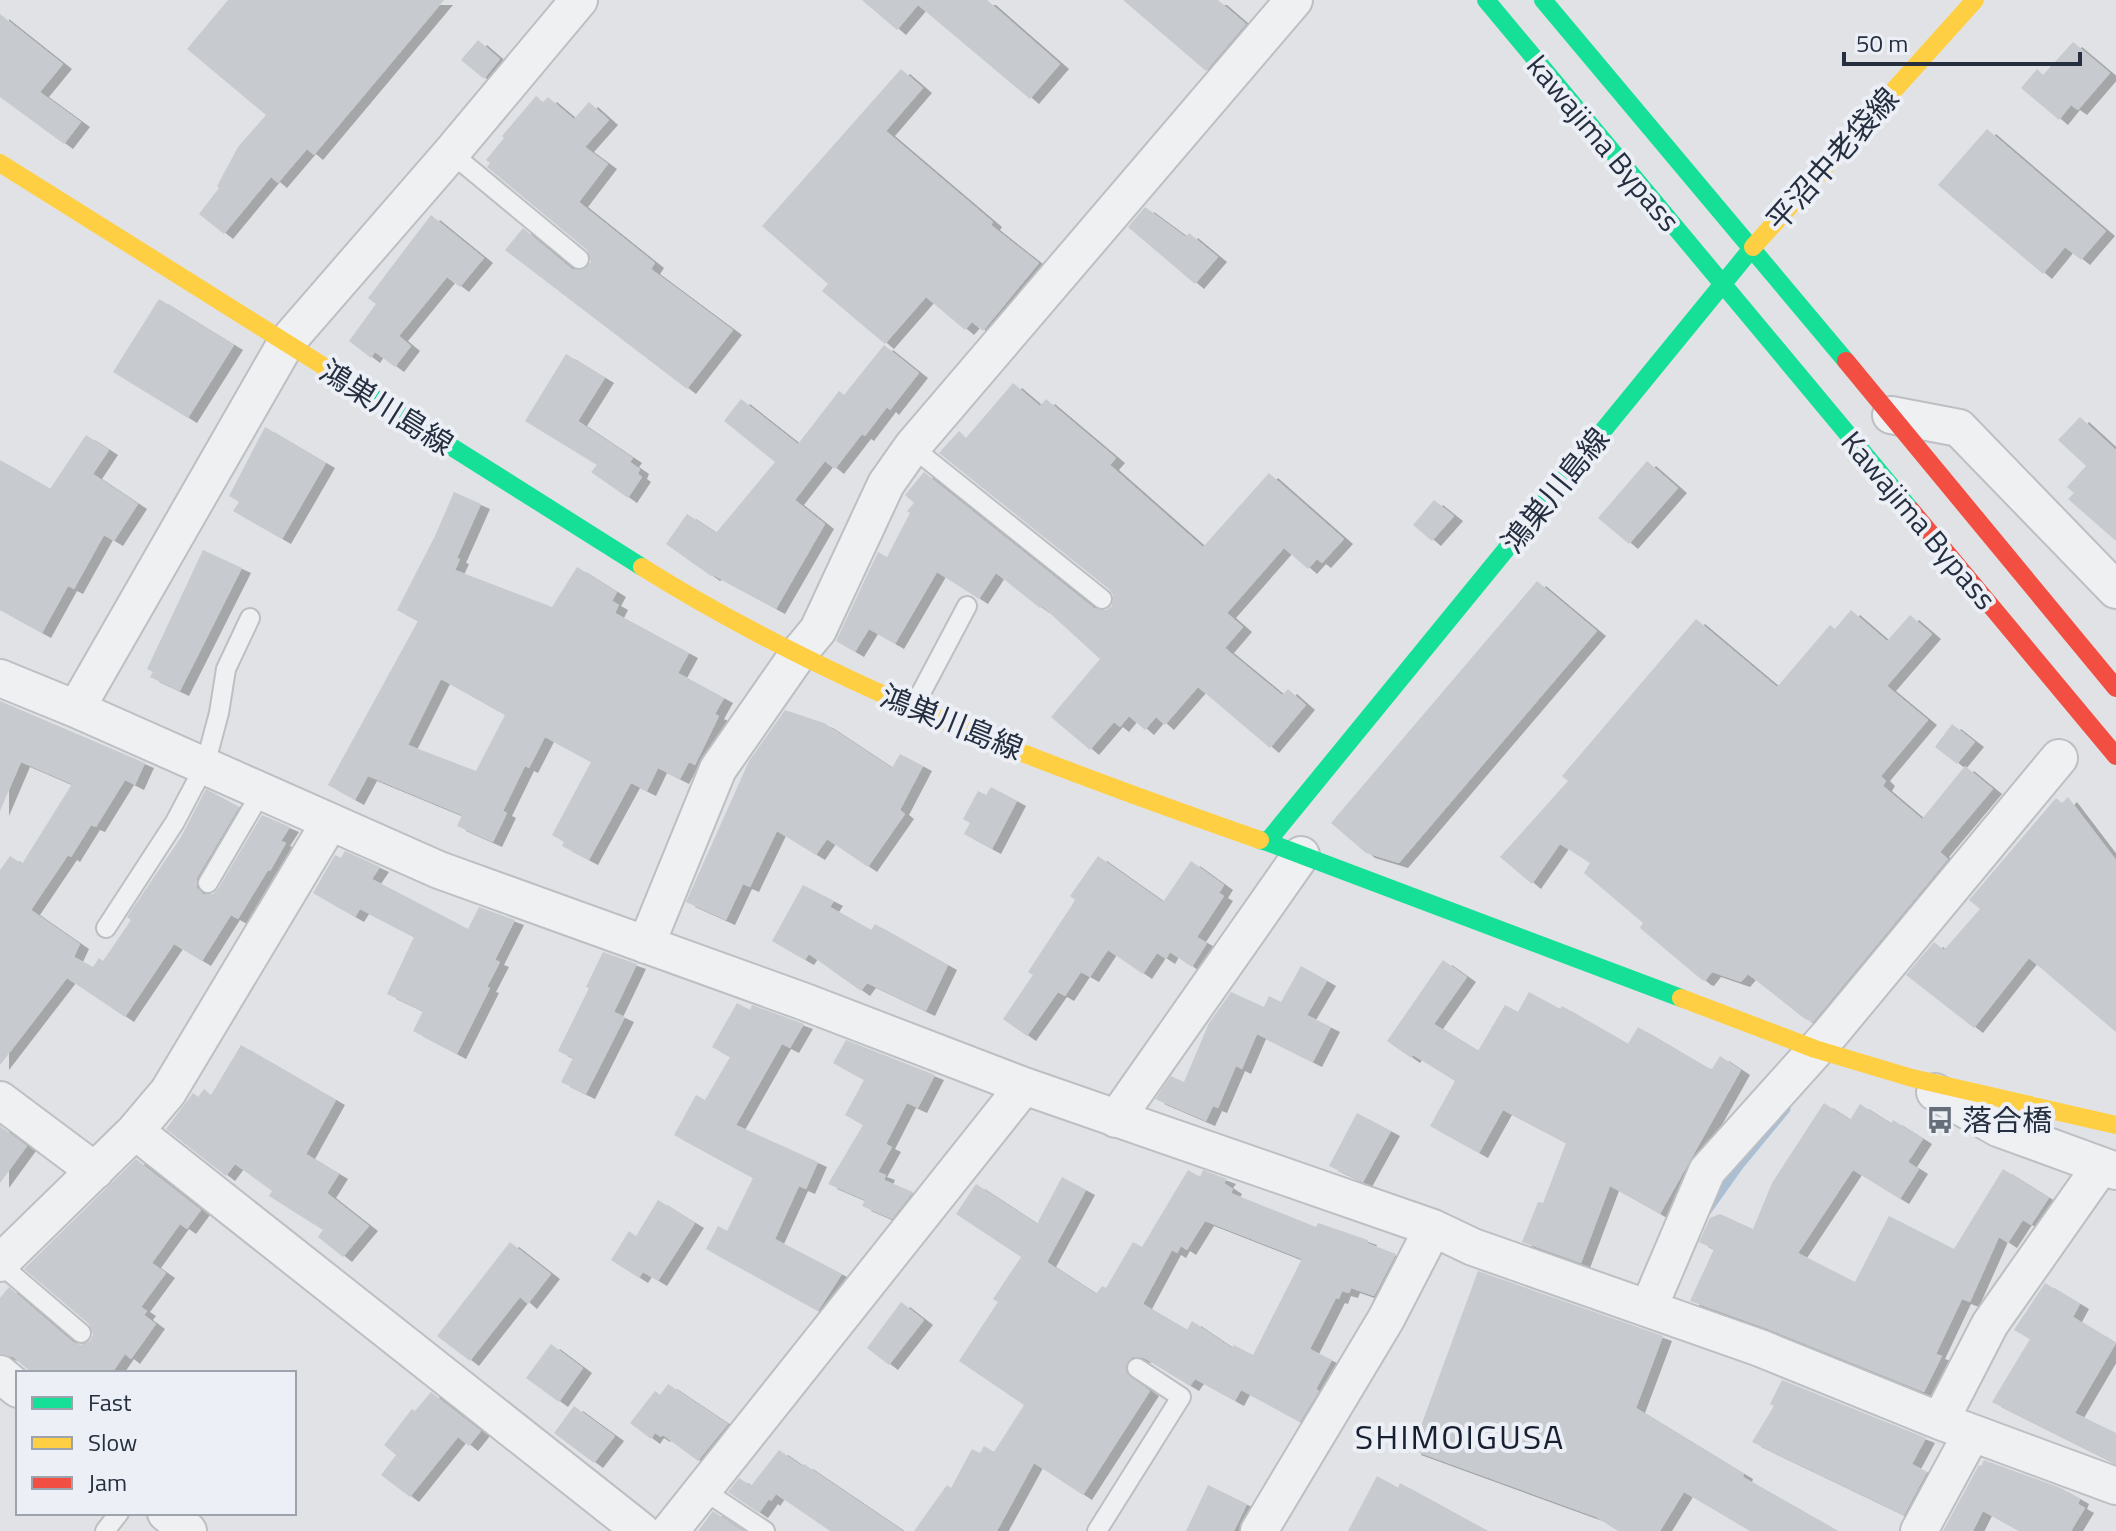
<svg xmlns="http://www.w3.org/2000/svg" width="2116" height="1531" font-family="'Titillium Web','Noto Sans JP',sans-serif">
<defs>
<filter id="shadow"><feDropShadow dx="9" dy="5" stdDeviation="0" flood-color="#0004"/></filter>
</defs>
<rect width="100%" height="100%" fill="#e0e2e5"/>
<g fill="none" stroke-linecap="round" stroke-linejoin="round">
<path stroke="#aabed4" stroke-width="9" d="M1707,1211L1739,1166L1786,1109"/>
</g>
<path fill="#c7cace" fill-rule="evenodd" filter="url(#shadow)" d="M228,0H444L314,155L307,149L278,183L271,177L224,234L199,214L219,188L217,186L238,147L266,115L187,49Z
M862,0H987L1060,64L1030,99L918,5L897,30Z
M1123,0H1218L1246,24L1206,71Z
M0,14L63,64L40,92L81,122L64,144L0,97Z
M478,40L500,59L484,79L461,60Z
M2073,42L2110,73L2078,110L2071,105L2059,120L2021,88L2037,69L2043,75Z
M901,69L923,88L886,131L993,222L991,225L1039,263L983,331L972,322L965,330L926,297L885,344L822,291L828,284L762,226Z
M536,96L543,102L548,97L574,119L589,102L609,120L585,147L608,164L579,202L655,263L651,269L733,330L687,389L505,250L523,228L572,269L582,270L591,262L587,250L487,167L490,163L486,160L504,138L502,136Z
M1987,129L2106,231L2081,260L2065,247L2043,274L1938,185Z
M1145,207L1186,237L1189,233L1218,257L1195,284L1128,227Z
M431,215L484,258L460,287L447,277L399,336L411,346L395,367L375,352L371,358L349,341L376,304L368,298Z
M159,299L234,345L188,418L113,372Z
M884,345L919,373L890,410L887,407L865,436L862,434L835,469L825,461L795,500L825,524L776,609L713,575L711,576L666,544L687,514L716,533L775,462L724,421L741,399L798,444L839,391L844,395Z
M566,354L605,378L578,421L633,458L630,462L640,469L638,474L642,477L628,498L591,472L597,465L525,421Z
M1013,383L1040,406L1046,399L1116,458L1110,465L1203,547L1269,473L1344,539L1322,563L1317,559L1308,569L1284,548L1227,613L1243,627L1225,648L1282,695L1288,689L1306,705L1270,748L1198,687L1165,725L1156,717L1145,730L1129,716L1120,727L1114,722L1090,750L1051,717L1100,659L1042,606L1040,608L996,573L979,599L937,572L895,644L869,629L855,652L836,641L878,552L887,557L910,513L907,511L914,503L905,495L924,472L1094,608L1106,610L1112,606L1113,595L1110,590L939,453L959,431L966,438Z
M2080,417L2116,450V541L2068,499L2074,493L2067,487L2086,466L2058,440Z
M265,427L326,463L282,539L233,511L239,502L229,496Z
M86,435L109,450L93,474L138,504L114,541L104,535L74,589L68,586L42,633L0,610V460L50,489Z
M1647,461L1678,488L1629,544L1598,518Z
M454,492L481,504L457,558L460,559L455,570L552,607L577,567L617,592L612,601L619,605L615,613L689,653L678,673L724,698L715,714L719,716L695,765L689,762L680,779L658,768L647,791L631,783L589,860L562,846L564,842L552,835L591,762L545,737L529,768L525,766L503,811L507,813L493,842L457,826L462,815L368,776L355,800L328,785L418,621L397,610L435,536ZM441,679L505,715L476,771L408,745Z
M1434,500L1454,516L1432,541L1413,525Z
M203,550L242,568L180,691L150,677L153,672L147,669Z
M1537,581L1597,631L1399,863L1366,853L1331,823Z
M1851,610L1887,641L1910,615L1932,634L1887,686L1928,720L1881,776L1886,781L1883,786L1922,819L1965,766L1993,789L1940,852L1948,859L1813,1022L1805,1019L1748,974L1741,982L1712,972L1705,981L1702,980L1640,928L1643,923L1584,873L1590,863L1560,844L1532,884L1500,857L1568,781L1562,776L1696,619L1777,687L1830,625L1835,629Z
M0,701L145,763L135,785L125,780L96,827L91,825L71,857L68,855L31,910L80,944L74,957L93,967L99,958L103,961L131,920L127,917L181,837L206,789L239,807L197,878V888L203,894H213L218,889L262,815L290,827L281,841L286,843L270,871L268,870L238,919L231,915L202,961L174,944L125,1017L67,978L0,1065V870L10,856L22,864L72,784L21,762L0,811Z
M785,710L824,723L892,768L900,754L923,766L900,810L905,814L868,867L827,839L816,855L777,831L750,887L743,884L726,920L686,902L749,761Z
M1952,724L1975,742L1957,764L1935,747Z
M991,787L1017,801L992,849L964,834L970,823L963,819L978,791L986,795Z
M2068,797L2116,860V1032L2029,958L1974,1028L1906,975L1934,942L1944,950L1980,909L1969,900L2056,798L2062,803Z
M345,851L380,867L372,879L468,929L479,907L515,920L495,960L500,962L487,987L490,988L457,1054L413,1031L423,1011L387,994L414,937L360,909L355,917L313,893L335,855L341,858Z
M1098,856L1163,902L1191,861L1224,885L1219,893L1224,896L1197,937L1207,943L1192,967L1170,952L1166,959L1157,953L1143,974L1108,950L1090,977L1081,972L1065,996L1058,992L1027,1036L1003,1019L1033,975L1028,972L1072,905L1075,900L1070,896Z
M803,885L834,901L830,907L871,930L875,924L948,965L926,1011L867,983L861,991L809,954L805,960L772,941Z
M603,952L637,964L614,1012L625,1017L586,1094L561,1082L573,1058L558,1051L589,988L586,987Z
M1443,960L1467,977L1434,1024L1478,1051L1505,1005L1518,1012L1529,992L1560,1009L1562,1006L1628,1044L1638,1027L1706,1067L1712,1069L1720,1056L1741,1070L1660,1214L1610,1186L1581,1263L1522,1242L1538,1202L1543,1203L1566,1143L1503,1110L1479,1153L1430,1126L1455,1081L1413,1055L1411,1058L1387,1041Z
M1301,966L1327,981L1307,1015L1331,1027L1313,1062L1257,1034L1242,1069L1236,1066L1218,1108L1213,1106L1206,1121L1155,1099L1171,1076L1184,1082L1209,1023L1231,992L1264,1007L1269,996L1281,1002Z
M737,1003L750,1010L752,1005L804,1024L790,1048L782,1044L736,1125L818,1162L806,1189L799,1186L775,1239L842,1274L818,1311L706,1249L718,1226L727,1231L753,1178L674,1135L696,1095L705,1100L730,1057L712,1047Z
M846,1040L935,1075L918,1108L907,1103L886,1144L892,1147L878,1172L886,1175L884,1180L913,1192L892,1219L862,1206L865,1200L828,1184L863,1125L845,1115L864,1080L833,1063Z
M241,1045L336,1100L306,1154L339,1174L327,1193L369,1226L343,1257L318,1237L323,1230L269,1196L272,1191L235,1164L226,1176L166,1129L193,1093L198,1097L204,1089L211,1095Z
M1824,1103L1850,1120L1860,1104L1891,1124L1893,1120L1923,1139L1908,1162L1919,1169L1900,1199L1853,1170L1798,1253L1855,1282L1889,1216L1954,1249L2003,1169L2049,1198L2031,1225L2023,1220L2008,1243L1999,1237L1970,1302L1962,1299L1936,1354L1942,1356L1924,1392L1768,1329L1690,1301L1714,1249L1699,1242L1710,1218L1720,1214L1753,1229L1772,1183Z
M1357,1113L1391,1131L1363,1182L1329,1166Z
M0,1126L27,1146L0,1183Z
M136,1159L201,1210L187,1229L180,1224L152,1263L166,1273L141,1307L147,1311L144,1315L156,1324L131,1359L125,1354L112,1373H32L13,1357L0,1354V1298L9,1287L73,1342L80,1345L90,1341L93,1334L89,1324L24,1269Z
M1188,1170L1200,1177L1203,1170L1227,1179L1224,1183L1233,1189L1231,1193L1316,1227L1318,1223L1368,1240L1367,1243L1396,1254L1374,1296L1351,1288L1349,1293L1342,1291L1339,1299L1336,1298L1310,1349L1332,1360L1316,1389L1319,1391L1300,1422L1241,1390L1235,1401L1195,1379L1190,1386L1144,1358L1132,1357L1125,1367L1127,1374L1150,1391L1083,1495L1034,1463L997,1531H914L947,1485L951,1488L972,1449L980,1453L984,1446L994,1452L1024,1405L959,1361L998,1302L993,1299L1021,1257L956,1214L976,1184L1037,1224L1062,1177L1086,1190L1047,1262L1096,1294L1102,1286L1106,1288L1133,1242L1142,1247ZM1205,1221L1302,1259L1253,1355L1234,1345L1232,1348L1192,1321L1187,1330L1143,1304L1172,1250L1177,1253L1181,1246L1187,1250Z
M658,1200L695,1223L658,1281L643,1272L639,1278L611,1260L629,1231L636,1236Z
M510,1242L551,1274L528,1304L520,1297L470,1361L437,1336Z
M1478,1271L1663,1336L1636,1408L1744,1474L1743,1477L1838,1531H1750L1684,1492L1660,1531H1618L1596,1517L1412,1450Z
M2045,1283L2080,1304L2073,1317L2116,1343L2075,1413L2116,1433V1464L1992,1402L2030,1339L2014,1330Z
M901,1302L924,1320L889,1365L867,1348Z
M551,1344L583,1368L559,1402L526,1378Z
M1782,1380L1926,1438L1912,1464L1927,1472L1904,1515L1752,1442L1774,1406L1770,1404Z
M668,1384L728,1424L698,1461L663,1435L661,1437L655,1433L651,1439L630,1423L655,1391L660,1395Z
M431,1392L481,1431L469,1446L458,1437L410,1497L381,1475L396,1455L384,1445L412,1409L415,1411Z
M574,1406L615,1436L594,1463L554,1433Z
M779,1450L802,1466L804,1464L903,1531H830L776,1494L771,1501L769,1499L759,1513L728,1492L739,1478L751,1486Z
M1984,1460L2061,1488L2080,1499L2078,1504L2085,1508L2071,1531H2019L1983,1511L1973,1531H1943L1979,1465L1981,1466Z
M1377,1476L1398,1488L1400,1483L1488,1531H1348Z
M1208,1485L1247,1504L1234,1531H1186Z
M713,1511L743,1531H698Z"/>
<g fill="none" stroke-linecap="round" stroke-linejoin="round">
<g stroke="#bdbfc3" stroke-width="22">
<path id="lane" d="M451,153L579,259
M912,447L1102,599
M913,708L967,606
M208,883L262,791
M106,928L175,822L205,765L219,713L226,669L250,618
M0,1264L81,1333
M703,1490L765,1531
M105,1531L119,1513
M1097,1531L1181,1397L1137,1368"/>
</g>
<g stroke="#bdbfc3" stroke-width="40">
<path id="street" d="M1891,415L1959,428L2116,590
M0,678L76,709L439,870L805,1002L1024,1086L1433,1228L1473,1247L1760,1348L1940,1421L2116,1486
M76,709L286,343L451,153L579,0
M646,945L718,769L798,654L818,630L886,484L912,447L1294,0
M1935,1092L1998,1128L2116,1171
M0,1100L95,1171
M1116,1119L1301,855
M135,1131L641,1531
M0,1263L135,1131L168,1092L330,822
M1649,1307L1707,1171L1830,1034L2059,758
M0,1374L18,1389
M1940,1421L1990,1324L2101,1166
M166,1513L188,1531
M670,1531L1024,1086
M1259,1531L1386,1319L1433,1228
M1919,1531L1972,1433"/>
</g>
<use href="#lane" stroke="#eff0f2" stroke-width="18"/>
<use href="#street" stroke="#eff0f2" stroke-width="36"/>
<path stroke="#16e098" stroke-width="18" d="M1486,0L1911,510
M1543,0L1846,361
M328,369L642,567
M1260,840L1267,842L1753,247
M1267,842L1681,998"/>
<path stroke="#ffcf43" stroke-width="18" d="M0,163L328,369
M1753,247L1975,0
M642,567C833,687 1048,766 1260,840
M1681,998L1815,1049L1912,1078L2116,1125"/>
<path stroke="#f24e42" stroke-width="18" d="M1846,361L2116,688
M1911,510L2116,756"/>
</g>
<defs>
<g id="bus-bare" transform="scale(2.16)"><path d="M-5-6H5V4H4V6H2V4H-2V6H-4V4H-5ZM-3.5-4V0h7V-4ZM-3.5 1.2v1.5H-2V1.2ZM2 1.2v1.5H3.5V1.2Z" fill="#666e7a" stroke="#ecf0f6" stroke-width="2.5" paint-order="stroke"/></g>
</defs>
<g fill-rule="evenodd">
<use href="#bus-bare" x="1940" y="1120"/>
</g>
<g text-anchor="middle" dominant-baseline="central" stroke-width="8" stroke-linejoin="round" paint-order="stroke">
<g font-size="30" fill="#252f40" stroke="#ecf0f6">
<text transform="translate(1604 143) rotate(50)">kawajima Bypass</text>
<text transform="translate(1832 159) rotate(-48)">平沼中老袋線</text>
<text transform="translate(387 407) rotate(32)">鴻巣川島線</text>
<text transform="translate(1555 490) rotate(-51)">鴻巣川島線</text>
<text transform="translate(1919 520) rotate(50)">Kawajima Bypass</text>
<text transform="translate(952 722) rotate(22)">鴻巣川島線</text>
</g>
<g font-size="30" fill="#252f40" stroke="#ecf0f6" text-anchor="start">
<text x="1962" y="1120">落合橋</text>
</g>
<g font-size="34" letter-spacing="2" fill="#172031" stroke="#ecf0f6">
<text x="1460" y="1436">SHIMOIGUSA</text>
</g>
</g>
<rect x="16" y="1371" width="280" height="144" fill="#ecf0f6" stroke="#9ca3ad" stroke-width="2"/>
<rect x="32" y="1397" width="40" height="12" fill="#16e098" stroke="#9ca3ad" stroke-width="2"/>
<text x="88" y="1411" font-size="24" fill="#252f40">Fast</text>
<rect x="32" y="1437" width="40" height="12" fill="#ffcf43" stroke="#9ca3ad" stroke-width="2"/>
<text x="88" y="1451" font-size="24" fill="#252f40">Slow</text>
<rect x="32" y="1477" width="40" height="12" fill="#f24e42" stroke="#9ca3ad" stroke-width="2"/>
<text x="88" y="1491" font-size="24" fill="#252f40">Jam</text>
<path d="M1844 52v12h236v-12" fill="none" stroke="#252f40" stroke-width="4"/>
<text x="1856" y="52" font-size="24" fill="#252f40" stroke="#ecf0f6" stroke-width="6" paint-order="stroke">50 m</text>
</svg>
